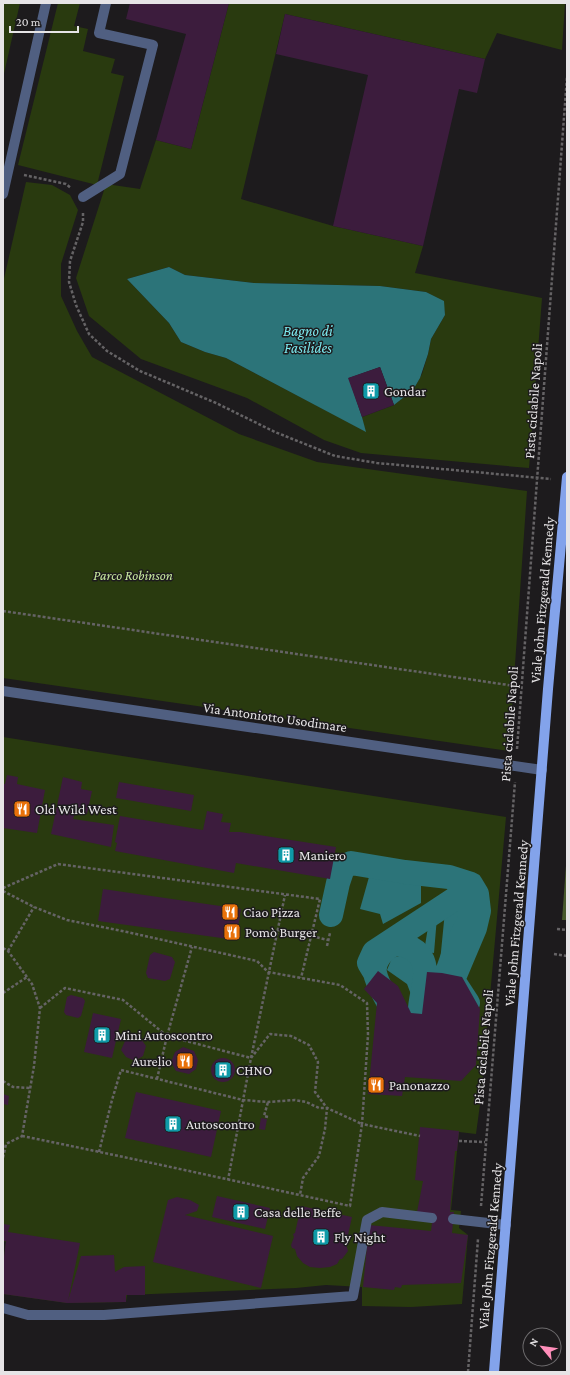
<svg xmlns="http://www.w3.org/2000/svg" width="570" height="1375" font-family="'Crimson Pro',serif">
<rect width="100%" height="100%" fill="#1d1b1d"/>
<path fill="#293a0f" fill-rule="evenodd" d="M3,3H20L3,78Z
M58,3H80L74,26L88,29L83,51L115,59L111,73L124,76L97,185L18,165Z
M229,3H565L562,50L497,33L485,59L285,14L241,199L333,226L423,246L415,273L542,298L529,468L361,453L324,440L247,398L141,359L89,316L76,278L106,184L140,189L156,140L191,149ZM169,267L185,275L254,283L380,286L426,292L443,301L445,315L431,339L428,354L422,374L413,390L394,405L362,417L365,431L226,358L205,352L181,342L169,323L127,279Z
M26,182L52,185L70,195L78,210L61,264V296L77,331L92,357L239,434L317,462L527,491L509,751L3,678V283Z
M3,737L506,817L481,1097L476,1134L459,1132L451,1210L461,1211L459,1228L468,1235L462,1304L411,1307L362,1306V1287L326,1285L296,1288L127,1295L126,1302L67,1303L3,1294V1264L6,1242L3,1241Z"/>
<path fill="#475a2d" d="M567,852V920H562Z"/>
<path fill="#2c7479" d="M169,267L185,275L254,283L380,286L426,292L444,301L445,315L431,339L428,354L420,378L413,390L394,405L380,367L349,378L362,417L366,432L226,358L205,352L181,342L169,323L127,279Z
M369,877L421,885V903L383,924L380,914L360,909Z
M449,906L464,913L442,973L439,972L445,911Z
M437,917L434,953L424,952L428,927Z
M406,954L414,958L421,967L418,997H412L407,984L387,970L392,958Z"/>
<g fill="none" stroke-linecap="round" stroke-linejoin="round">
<path stroke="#2c7479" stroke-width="24" d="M331,915L338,883L343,868L351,863L405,872L449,877L471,884L477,894L479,911L475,928L453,980L468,1003
M375,973L369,963L374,952L456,898L467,900L470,909V919L456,947L445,978L452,1018L446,1031L433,1033L423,1027C422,1024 420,1021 420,1018C417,999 432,975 421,957C416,949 401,941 391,946C382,950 373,963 375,973C377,984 385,995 389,1004"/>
</g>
<path fill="#3c1c3d" d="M130,3H229L191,149L156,140L186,34L126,19Z
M285,14L485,59L477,93L459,89L423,246L333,226L368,75L276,54Z
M380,367L394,405L362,417L348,378Z
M7,775L18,777L17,784L45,790L37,833L3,828V784H5Z
M63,777L82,782L81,789L92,791L87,814L75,813L73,819L114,825L111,847L51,834Z
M119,782L194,795L191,811L116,798Z
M207,811L223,814L221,822L231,823L229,832H240L336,847L330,879L236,863L234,873L115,851L117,843L115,842L120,816L203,830Z
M103,889L241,909L236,940L98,921Z
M154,952L172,957L175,962L170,979L165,981L148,978L146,973L150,955Z
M378,971L398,986L411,1013L422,1014L427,972L442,973L462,977L480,1009L476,1065L461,1081L405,1077L402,1096L368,1094L377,1003L364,989Z
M71,995L83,998L85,1001L81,1016L78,1018L66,1015L64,1012L67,997Z
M93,1013L121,1019L112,1058L84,1052Z
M132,1036L141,1039L146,1046L143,1056L135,1061L126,1057L121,1050L125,1041Z
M183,1047L194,1051L198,1060L196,1069L189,1074L176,1071L171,1062L175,1052Z
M211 1070a12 12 0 1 1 24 0a12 12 0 1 1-24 0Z
M136,1092L221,1111L211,1157L125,1138Z
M3,1094L9,1096L8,1105L3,1104Z
M261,1118L267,1119L265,1130L259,1129Z
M420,1127L459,1131L457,1151H455L450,1212H454L452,1233L468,1235L461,1283L402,1285L401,1288L395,1287L394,1290L363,1287L369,1225L431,1231L433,1214L417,1212L423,1181L415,1180Z
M217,1196L270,1208L265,1229L212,1217Z
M177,1197L190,1200L199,1205L197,1211L185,1215L273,1236L261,1288L153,1262L168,1200Z
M301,1206L352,1217L346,1244L348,1251L342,1259H340L337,1264L330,1267L320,1268L310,1267L303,1263L297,1256L295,1249L292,1248L291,1245L294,1237L293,1234L295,1233Z
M3,1224L10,1225L8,1232L80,1243L68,1301L81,1256L114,1255L115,1272L124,1267L145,1266V1295H126V1302L67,1303L3,1294V1264L6,1241H3Z"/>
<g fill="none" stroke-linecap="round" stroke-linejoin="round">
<path stroke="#656365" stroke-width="2.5" stroke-dasharray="3 2" stroke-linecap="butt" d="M24,175L66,184L71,188
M83,213V222L70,261L69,282L76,305L89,334L107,351L140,371L216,403L275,432L335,456L377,463L551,479
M3,611L522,687
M517,749L567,77
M3,888L58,864L320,899L301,978
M3,891L34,907L67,920L127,932L257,961L268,972L340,985L367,1003L368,1035L362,1124L420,1136
M557,929L567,930
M277,930L307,935
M327,946L330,933
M3,948L8,951L32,984L40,1008L34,1066L22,1136L6,1144L3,1158
M8,951L34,907
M554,954L567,956
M3,993L27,977
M40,1008L65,988L123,1000L167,1036L251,1058L285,895
M157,1079L167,1036L192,947
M3,1081L13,1087L30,1088
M268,1117L264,1116L268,1102
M22,1136C131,1158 240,1182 350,1206L362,1124L327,1108L315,1092L318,1062L309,1045L291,1036L270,1034L251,1058L228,1180
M459,1141L485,1142
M99,1152L112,1100L121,1070L243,1100L268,1102L295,1100L306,1102L319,1108H327L325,1129L319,1156L303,1178L300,1195
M481,1206L515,782
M468,1372L478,1239"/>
<path stroke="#505f81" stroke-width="10" d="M3,691L542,770
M453,1219L506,1225
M3,1308L28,1315H104L353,1296L367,1220L382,1212L432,1218"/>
<path stroke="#505f81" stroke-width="10" d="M3,194L46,3
M83,197L120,174L153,45L99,33L106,3"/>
<path stroke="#83a3eb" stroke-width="10" d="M494,1372L548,689L567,477"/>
<path stroke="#656365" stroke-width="2.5" stroke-dasharray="3 2" stroke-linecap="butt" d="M307,935L328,940"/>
</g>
<defs>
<g id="building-square" transform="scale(0.9)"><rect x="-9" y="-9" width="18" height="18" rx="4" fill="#0f9aa8" stroke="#1d1b1d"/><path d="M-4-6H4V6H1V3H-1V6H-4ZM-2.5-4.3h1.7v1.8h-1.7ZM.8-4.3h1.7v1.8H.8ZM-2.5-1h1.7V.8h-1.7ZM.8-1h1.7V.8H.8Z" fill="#fff"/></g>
<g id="restaurant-square" transform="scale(0.9)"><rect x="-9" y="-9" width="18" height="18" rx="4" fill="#e8710a" stroke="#1d1b1d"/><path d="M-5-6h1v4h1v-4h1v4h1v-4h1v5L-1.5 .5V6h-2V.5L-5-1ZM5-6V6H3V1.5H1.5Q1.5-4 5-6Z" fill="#fff"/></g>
</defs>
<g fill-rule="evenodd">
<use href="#building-square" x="371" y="391"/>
<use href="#restaurant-square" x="22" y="809"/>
<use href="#building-square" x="286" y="855"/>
<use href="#restaurant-square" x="230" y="912"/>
<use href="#restaurant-square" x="232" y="932"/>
<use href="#building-square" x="102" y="1035"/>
<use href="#restaurant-square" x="185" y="1061"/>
<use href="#building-square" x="223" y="1070"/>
<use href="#restaurant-square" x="376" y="1085"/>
<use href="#building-square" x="173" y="1124"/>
<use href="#building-square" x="241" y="1212"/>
<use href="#building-square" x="321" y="1237"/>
</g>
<g text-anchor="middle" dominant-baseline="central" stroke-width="3" stroke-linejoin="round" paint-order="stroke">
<g font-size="14" fill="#e6e4e6" stroke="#1d1b1d" text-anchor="start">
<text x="384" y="391">Gondar</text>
<text x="35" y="809">Old Wild West</text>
<text x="299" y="855">Maniero</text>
<text x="243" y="912">Ciao Pizza</text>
<text x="245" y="932">Pomò Burger</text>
<text x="115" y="1035">Mini Autoscontro</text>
<text x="172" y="1061" text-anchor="end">Aurelio</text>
<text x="236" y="1070">CHNO</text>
<text x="389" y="1085">Panonazzo</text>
<text x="186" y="1124">Autoscontro</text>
<text x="254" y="1212">Casa delle Beffe</text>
<text x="334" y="1237">Fly Night</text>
</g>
<g font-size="14" fill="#e6e4e6" stroke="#1d1b1d">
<text transform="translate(533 401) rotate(-86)">Pista ciclabile Napoli</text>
<text transform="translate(542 600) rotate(-85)">Viale John Fitzgerald Kennedy</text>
<text transform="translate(275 717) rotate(8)">Via Antoniotto Usodimare</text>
<text transform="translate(509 724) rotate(-86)">Pista ciclabile Napoli</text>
<text transform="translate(516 923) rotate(-85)">Viale John Fitzgerald Kennedy</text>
<text transform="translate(483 1047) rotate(-85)">Pista ciclabile Napoli</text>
<text transform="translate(490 1246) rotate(-85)">Viale John Fitzgerald Kennedy</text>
</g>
<g font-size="14" font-style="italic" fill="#c7e79f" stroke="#1d1b1d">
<text x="133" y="575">Parco Robinson</text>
</g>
<g font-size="15" font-style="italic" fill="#7be8ee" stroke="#1d1b1d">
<text x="308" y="331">Bagno di<tspan x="308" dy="17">Fasilides</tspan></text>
</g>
</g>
<rect width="570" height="1375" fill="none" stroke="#e6e4e6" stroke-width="8"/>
<g transform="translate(542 1347) rotate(299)"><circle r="19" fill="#1d1b1d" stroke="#6d6b6d"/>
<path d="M0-3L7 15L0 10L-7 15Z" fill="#ff8eba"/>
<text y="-6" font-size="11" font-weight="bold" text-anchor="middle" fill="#e6e4e6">N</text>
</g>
<path d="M10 26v6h68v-6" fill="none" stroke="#e6e4e6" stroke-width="2"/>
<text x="16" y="26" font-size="12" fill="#e6e4e6" stroke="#1d1b1d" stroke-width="3" paint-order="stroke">20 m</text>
</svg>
